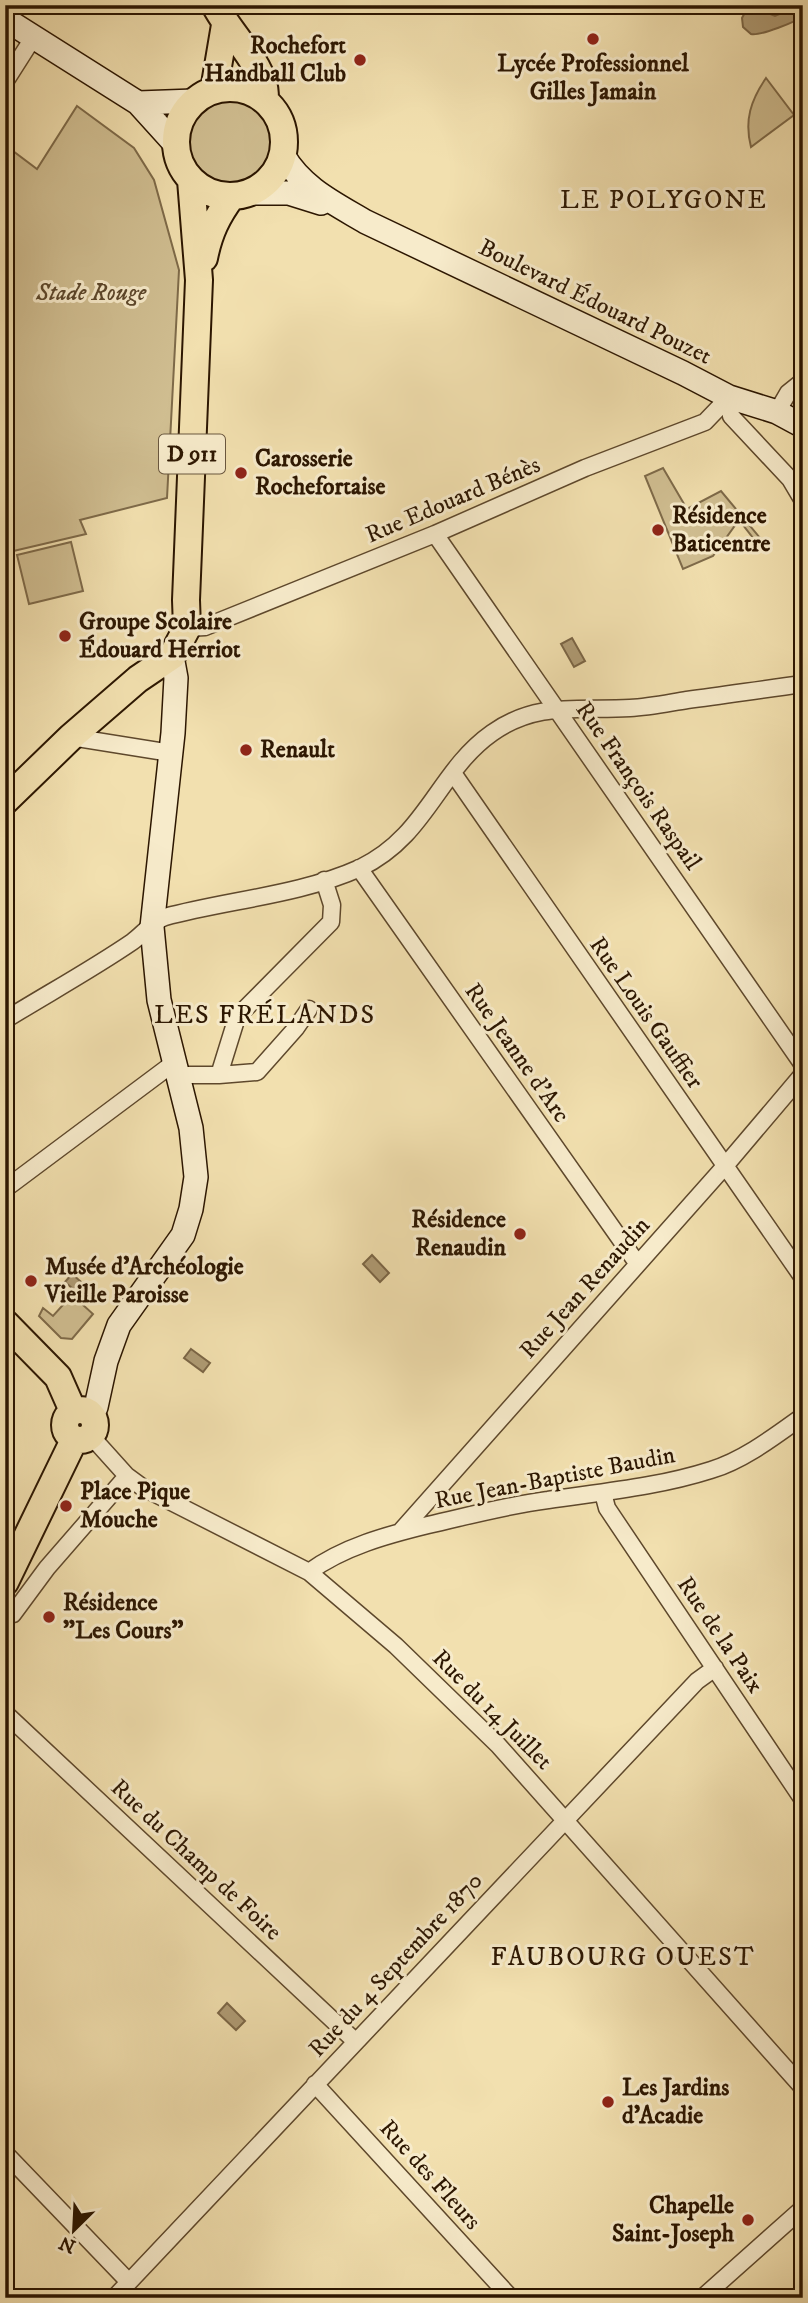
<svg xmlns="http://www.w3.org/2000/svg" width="808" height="2303" font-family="'IM FELL DW Pica',serif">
<rect width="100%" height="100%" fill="#f2e0af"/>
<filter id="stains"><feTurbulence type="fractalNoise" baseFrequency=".00286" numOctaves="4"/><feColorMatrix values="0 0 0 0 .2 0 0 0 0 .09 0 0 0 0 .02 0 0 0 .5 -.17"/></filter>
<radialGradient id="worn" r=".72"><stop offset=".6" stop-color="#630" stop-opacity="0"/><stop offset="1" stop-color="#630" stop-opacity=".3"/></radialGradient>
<path fill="#d0be91" stroke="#7e6a49" stroke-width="2" d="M766,78L794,115L751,147C744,120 751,100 766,78Z
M183 141a46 46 0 1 1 92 0a46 46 0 1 1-92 0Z
M77,106L134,148L154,180L179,270L167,498L80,520L86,534L5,553V145L37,169Z
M663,468L687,509L721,491L770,550L764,552L739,520L713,556L683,569L645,476Z
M71,542L83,591L29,604L17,555Z
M72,1295L93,1314L72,1339L61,1338L39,1316L43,1308L53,1316Z"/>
<path fill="#af9b74" stroke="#7b6646" stroke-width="2" d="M749,5H768V13L775,16L784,12L785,5H803V16C796,22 760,36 751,34L743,27L742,18Z
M572,638L585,661L574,667L561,644Z
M372,1255L389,1273L380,1282L363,1264Z
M72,1274L87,1287L80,1295L65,1282Z
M191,1349L210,1363L203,1372L184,1358Z
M227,2003L245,2021L236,2030L218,2013Z"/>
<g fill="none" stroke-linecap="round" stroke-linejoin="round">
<g stroke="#5e482c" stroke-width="19">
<path id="street" d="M5,82L33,38
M729,397L731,416L790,479L803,501
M777,412L788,393L803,381
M435,534L803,1065
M187,628L205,627L435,534L585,468L705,422L729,397
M71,737L171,753
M453,773L803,1278
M359,868L637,1263
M5,1020C47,994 91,970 132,942C142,935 154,920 165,917C228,900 300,895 360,868C427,836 438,771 492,733C537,701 579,711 630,708C649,707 668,703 687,700C726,695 764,689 803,684
M178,1075H219L237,1017L331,922L332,905L324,880
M219,1075L257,1072L296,1028L309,1009
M5,1189L175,1062
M91,1436L127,1476L142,1487L309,1572L396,1646L498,1745L803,2088
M603,1493L607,1508L803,1800
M400,1532L725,1166L803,1074
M309,1572C343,1547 387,1535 428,1525C468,1516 508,1505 548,1500C602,1492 658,1487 711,1470C744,1460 775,1436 803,1416
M5,1614H13L47,1568L127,1476
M5,1713L355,2041
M315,2084L511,2298
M5,2153L129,2282
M114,2298L697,1681L715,1668
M702,2298L803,2208"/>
</g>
<g stroke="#2c1601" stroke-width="26">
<path id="secondary" d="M5,19L138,103L176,145
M138,103L194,101
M283,155C302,188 334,203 366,222L683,373L729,397L777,412L803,426
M249,193H289L321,203
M91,1414L96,1407L106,1361L119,1325L183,1235L191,1209L196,1177L191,1128L159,1000L152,927L173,733L176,678L172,656"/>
</g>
<g stroke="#2c1601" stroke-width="30">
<path id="primary" d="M215,5C227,29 257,59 263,83C265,88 265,95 265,100
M176 142a54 54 0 1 1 108 0a54 54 0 1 1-108 0Z
M214,90L225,25
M204,258C209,233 217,216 232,196
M5,801L71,737L138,679L172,656L187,628L186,600L199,280L191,180
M5,1323L58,1377L73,1411
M65 1425a15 15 0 1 1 30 0a15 15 0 1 1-30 0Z
M5,1582L74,1440"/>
</g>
<use href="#street" stroke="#f7ebcb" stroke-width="16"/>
<use href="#secondary" stroke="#f7ebcb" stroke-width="23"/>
<use href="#primary" stroke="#f2e0af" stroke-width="26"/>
</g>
<g fill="#8f2418" stroke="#f7ebcb" stroke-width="2.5">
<circle cx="593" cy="39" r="7"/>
<circle cx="360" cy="60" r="7"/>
<circle cx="241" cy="473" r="7"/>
<circle cx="658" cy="530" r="7"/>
<circle cx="65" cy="636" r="7"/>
<circle cx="246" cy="750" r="7"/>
<circle cx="520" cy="1234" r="7"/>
<circle cx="31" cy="1281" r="7"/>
<circle cx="66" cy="1506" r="7"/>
<circle cx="49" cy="1617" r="7"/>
<circle cx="608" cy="2102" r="7"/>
<circle cx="748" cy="2220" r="7"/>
</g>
<g text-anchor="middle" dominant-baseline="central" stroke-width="6" stroke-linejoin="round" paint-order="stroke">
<rect fill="#f7ebcb" stroke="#69563e" stroke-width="2" x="159" y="434.5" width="66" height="39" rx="5"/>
<g font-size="23" font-weight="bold" fill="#2c1601">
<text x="192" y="454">D 911</text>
</g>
<g font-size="24" font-weight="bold" fill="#2c1601" stroke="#f7ebcb" text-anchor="start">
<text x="346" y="46" text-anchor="end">Rochefort<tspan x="346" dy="28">Handball Club</tspan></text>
<text x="593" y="64" text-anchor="middle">Lycée Professionnel<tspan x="593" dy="28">Gilles Jamain</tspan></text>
<text x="255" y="459">Carosserie<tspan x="255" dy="28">Rochefortaise</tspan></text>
<text x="672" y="516">Résidence<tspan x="672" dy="28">Baticentre</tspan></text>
<text x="79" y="622">Groupe Scolaire<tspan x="79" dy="28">Édouard Herriot</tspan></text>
<text x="260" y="750">Renault</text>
<text x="506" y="1220" text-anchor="end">Résidence<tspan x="506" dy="28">Renaudin</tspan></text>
<text x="45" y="1267">Musée d'Archéologie<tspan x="45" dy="28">Vieille Paroisse</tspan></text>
<text x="80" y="1492">Place Pique<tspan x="80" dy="28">Mouche</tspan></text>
<text x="63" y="1603">Résidence<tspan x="63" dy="28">"Les Cours"</tspan></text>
<text x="622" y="2088">Les Jardins<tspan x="622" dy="28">d'Acadie</tspan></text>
<text x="734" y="2206" text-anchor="end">Chapelle<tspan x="734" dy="28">Saint-Joseph</tspan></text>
</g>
<g font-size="24" font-style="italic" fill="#5d482c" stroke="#f7ebcb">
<text x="91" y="293">Stade Rouge</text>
</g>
<g font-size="24" fill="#2c1601" stroke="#f7ebcb">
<text transform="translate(595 302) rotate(26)">Boulevard Édouard Pouzet</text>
<text transform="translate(453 500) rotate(-23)">Rue Edouard Bénès</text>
<text transform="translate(638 786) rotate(55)">Rue François Raspail</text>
<text transform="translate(646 1013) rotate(55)">Rue Louis Gauffier</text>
<text transform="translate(517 1053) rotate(55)">Rue Jeanne d'Arc</text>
<text transform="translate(585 1288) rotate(-48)">Rue Jean Renaudin</text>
<text transform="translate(555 1478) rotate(-11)">Rue Jean-Baptiste Baudin</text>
<text transform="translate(720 1635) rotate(56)">Rue de la Paix</text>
<text transform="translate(492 1710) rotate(45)">Rue du 14 Juillet</text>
<text transform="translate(196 1860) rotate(43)">Rue du Champ de Foire</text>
<text transform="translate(396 1965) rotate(-47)">Rue du 4 Septembre 1870</text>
<text transform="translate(430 2175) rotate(48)">Rue des Fleurs</text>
</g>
<g font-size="26" letter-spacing="2" fill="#2c1601" stroke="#f7ebcb">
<text x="664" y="200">LE POLYGONE</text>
<text x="265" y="1015">LES FRÉLANDS</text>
<text x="623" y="1957">FAUBOURG OUEST</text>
</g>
</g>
<rect width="808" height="2303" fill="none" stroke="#f2e0af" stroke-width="28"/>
<rect x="7" y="7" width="794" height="2289" fill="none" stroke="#2c1601" stroke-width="3.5"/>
<rect x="14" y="14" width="780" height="2275" fill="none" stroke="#2c1601" stroke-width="2"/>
<g transform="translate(74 2230) rotate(204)" stroke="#f7ebcb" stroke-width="5" paint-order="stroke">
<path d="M0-5L12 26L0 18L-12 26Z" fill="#2c1601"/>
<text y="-10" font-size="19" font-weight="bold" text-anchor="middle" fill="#2c1601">N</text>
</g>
<rect width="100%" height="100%" filter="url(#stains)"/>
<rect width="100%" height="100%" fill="url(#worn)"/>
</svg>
